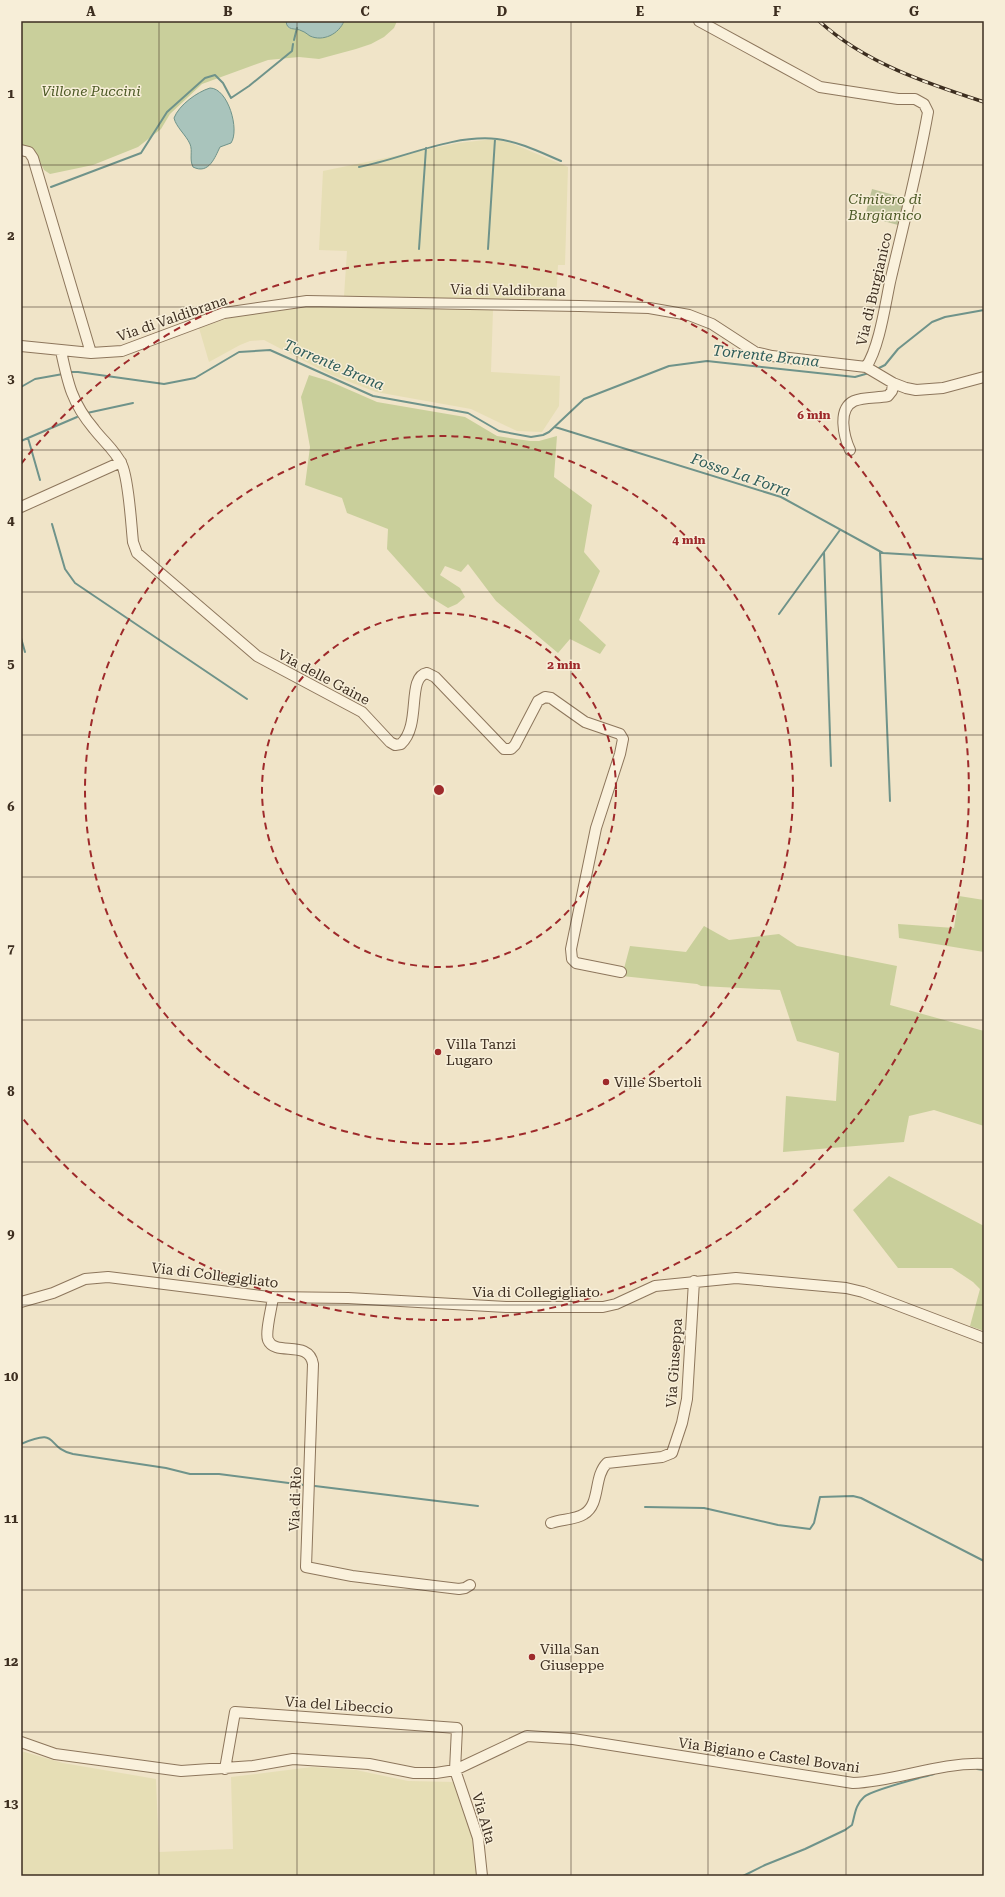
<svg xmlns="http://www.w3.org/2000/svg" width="1005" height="1897" font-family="'Roboto Serif',serif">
<rect width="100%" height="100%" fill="#f0e4c8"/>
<path fill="#e6deb5" d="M494,139L511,143L568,167L565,265H558L556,301L344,296L347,251L319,250L323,171L458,143Z
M310,307L493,310L491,372L560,376L559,406L542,432L517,431L471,409L376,392L329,374L264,340L250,341L240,345L209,362L199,328L235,316Z
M21,1751L63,1763L156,1779L159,1852L233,1849L231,1777L312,1767L356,1770L408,1781L454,1782L472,1837L479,1876H21Z"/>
<path fill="#c9cf9b" d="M21,21H286L288,28C293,30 297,28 301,30C316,35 319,44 336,31C340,28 342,26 344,21H397L394,28L384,37L371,44L356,49L319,59L299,57L268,60L202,84L170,114L161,129L138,147L93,165L50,174L44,170L34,150L21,144Z
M309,375L329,381L377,402L465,417L497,436L530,441H539L557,436L554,477L592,505L584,552L600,571L579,620L606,645L600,654L570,639L558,653L496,601L468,564L461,572L445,566L440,575L460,588L465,597L457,604L448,608L430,597L387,549L388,529L347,513L342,498L305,485L310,447L301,397Z
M959,896L984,900V952L899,938L898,924L954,928Z
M704,926L729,940L779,934L797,946L897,966L890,1005L984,1031V1126L934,1110L909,1116L904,1142L783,1152L786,1096L836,1101L839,1053L797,1041L780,990L701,986L697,984L622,976L630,946L686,952Z
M889,1176L984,1226V1331L970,1326L980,1289L973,1282L952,1268H898L853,1210Z"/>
<path fill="#bfc49a" d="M872,189L905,198L898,225L865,216Z"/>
<path fill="#a9c4bc" stroke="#6f938a" d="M286,21H344C339,34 323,42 310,36C307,34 305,32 302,31C295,27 287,32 286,21Z
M210,88C228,88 240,130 231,143L220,147C215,157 209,175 193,167C189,159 193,151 190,144C186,135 176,127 174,118C179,105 197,92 210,88Z"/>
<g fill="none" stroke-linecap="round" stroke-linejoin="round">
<path stroke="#6f938a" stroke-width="2" d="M294,40L297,28
M359,167C402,159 452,134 497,139C520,142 540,152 561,161
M51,187L141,153L167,112L205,78L215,75L223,83L231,98L249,86L292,51L293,44
M419,249L426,148
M488,249L495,139
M877,369L885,365L898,349L932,322L945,317L984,310
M69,372H78L164,384L195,378L239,352L270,350L373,396L468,413L499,431L531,437L543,435L549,432L584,399L669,366L707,361L855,377L869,373
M21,387L35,379L63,374
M87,413L133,403
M555,427L781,497L883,553L984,559
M28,438L40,480
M21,441L77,417
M52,524L65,569L75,583L247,699
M824,552L831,766
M880,552L890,801
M779,614L840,530
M21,638L25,652
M21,1444C61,1427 44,1447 73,1454L166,1468L190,1474H219L304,1485
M315,1486L478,1506
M645,1507L704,1508L778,1525L810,1529L814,1523L820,1497L853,1496L861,1498L984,1561
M977,1769L984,1770
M743,1876L765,1865L805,1849L845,1830L852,1825C855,1815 855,1805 864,1797C871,1790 920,1778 934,1774"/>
<g stroke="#8d765c" stroke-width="12">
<path id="minor" d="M699,21L820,87L898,99H915L924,104L928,112C918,169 903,226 890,282C885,306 879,348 866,367
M21,150L29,152L33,158L91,353
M21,346L91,353L122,351L224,313L307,301L579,306L649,308L689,315L712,324L755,352L772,356L866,367L893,383L906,388L916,390L943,388L984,377
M61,351C68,384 72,403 94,429C103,441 116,451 122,465C129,481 131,523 133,542L137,553L257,656L362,712L390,742L395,745L401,744C422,725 406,677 427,673L435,677L504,749H511L515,745L538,701L545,697L551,698L585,722L620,734L623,739L620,754L596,828L571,949L572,959L576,963L621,972
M850,450C844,437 837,409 854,401C863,397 878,398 888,396L892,391L893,383
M21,507L121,462
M273,1297C272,1307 265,1332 268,1340C275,1357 309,1339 313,1364L306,1567L352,1576L459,1589L465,1588L470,1585
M21,1302L53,1293L85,1279L108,1277L269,1297L348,1298L506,1307H603L616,1304L655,1286L736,1278L846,1288L863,1292L984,1338
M551,1523C561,1519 575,1520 584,1514C601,1504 593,1477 607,1463L662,1457L672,1453L682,1423L687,1399L694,1281
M21,1742L55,1754L181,1771L253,1766L293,1759L369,1764L414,1773H436L455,1770L527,1736L573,1739L853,1783C897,1781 939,1762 984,1764
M225,1769L235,1712L457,1728L455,1770L478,1838L482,1876"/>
</g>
<use href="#minor" stroke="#faf1dc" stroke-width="10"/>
<g stroke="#3d2e20" stroke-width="3.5">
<path id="rail" d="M819,21C865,63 926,83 984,102"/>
</g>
<use href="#rail" stroke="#f7eed8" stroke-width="2" stroke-dasharray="6" stroke-linecap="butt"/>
</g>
<path fill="none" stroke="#3d2e20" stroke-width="1" stroke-opacity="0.55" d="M159,21V1876M297,21V1876M434,21V1876M571,21V1876M708,21V1876M846,21V1876M21,165H984M21,307H984M21,450H984M21,592H984M21,735H984M21,877H984M21,1020H984M21,1162H984M21,1305H984M21,1447H984M21,1590H984M21,1732H984"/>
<g fill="none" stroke="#9e2a2b" stroke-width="2" stroke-dasharray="7 5">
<circle cx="439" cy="790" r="177"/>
<circle cx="439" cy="790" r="354"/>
<path d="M21 464A530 530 0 1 1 21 1116"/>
</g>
<g fill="#9e2a2b" stroke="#f7eed8" stroke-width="1.5">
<circle cx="438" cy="1052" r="4"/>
<circle cx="606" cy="1082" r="4"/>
<circle cx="532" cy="1657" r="4"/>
</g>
<g text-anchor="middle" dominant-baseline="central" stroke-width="3" stroke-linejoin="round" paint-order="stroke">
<g font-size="14" font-style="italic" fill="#4d5a26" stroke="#f7eed8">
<text x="91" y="91">Villone Puccini</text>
<text x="885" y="199">Cimitero di<tspan x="885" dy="16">Burgianico</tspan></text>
</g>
<g font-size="14" fill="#3d2e20" stroke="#f7eed8">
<text transform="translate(874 289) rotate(-77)">Via di Burgianico</text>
<text transform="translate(508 290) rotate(1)">Via di Valdibrana</text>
<text transform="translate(172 318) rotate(-19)">Via di Valdibrana</text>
<text transform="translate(324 677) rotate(28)">Via delle Gaine</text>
<text transform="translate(215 1275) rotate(7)">Via di Collegigliato</text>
<text x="536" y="1292">Via di Collegigliato</text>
<text transform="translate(674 1363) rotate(-86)">Via Giuseppa</text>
<text transform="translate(295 1499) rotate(-88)">Via di Rio</text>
<text transform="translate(339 1705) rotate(4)">Via del Libeccio</text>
<text transform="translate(769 1755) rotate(8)">Via Bigiano e Castel Bovani</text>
<text transform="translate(484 1818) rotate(74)">Via Alta</text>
</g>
<g font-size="14" fill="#3d2e20" stroke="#f7eed8" text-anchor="start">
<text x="446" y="1044">Villa Tanzi<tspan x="446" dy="16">Lugaro</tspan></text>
<text x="614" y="1082">Ville Sbertoli</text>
<text x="540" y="1649">Villa San<tspan x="540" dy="16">Giuseppe</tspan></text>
</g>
<g font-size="15" font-style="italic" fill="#2f5d5a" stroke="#f7eed8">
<text transform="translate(766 356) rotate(6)">Torrente Brana</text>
<text transform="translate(334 365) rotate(23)">Torrente Brana</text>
<text transform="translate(741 475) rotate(19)">Fosso La Forra</text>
</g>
</g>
<circle cx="439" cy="790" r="6" fill="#9e2a2b" stroke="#f7eed8" stroke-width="2"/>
<g font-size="12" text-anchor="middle" font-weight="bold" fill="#9e2a2b" stroke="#f7eed8" stroke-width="3" stroke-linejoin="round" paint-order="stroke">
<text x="814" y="419">6 min</text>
<text x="689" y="544">4 min</text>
<text x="564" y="669">2 min</text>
</g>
<rect width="1005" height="1897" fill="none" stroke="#f7eed8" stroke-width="44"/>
<rect x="22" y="22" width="961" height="1853" fill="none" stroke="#3d2e20" stroke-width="1.5"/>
<g font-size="13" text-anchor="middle" font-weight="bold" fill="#3d2e20">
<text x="91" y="16">A</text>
<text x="228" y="16">B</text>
<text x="365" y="16">C</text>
<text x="502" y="16">D</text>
<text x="640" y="16">E</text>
<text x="777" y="16">F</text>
<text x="914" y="16">G</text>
<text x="11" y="98">1</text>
<text x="11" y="240">2</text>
<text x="11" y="383">3</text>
<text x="11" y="525">4</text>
<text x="11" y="668">5</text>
<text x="11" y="811">6</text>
<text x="11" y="953">7</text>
<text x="11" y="1096">8</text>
<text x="11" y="1238">9</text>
<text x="11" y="1381">10</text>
<text x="11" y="1523">11</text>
<text x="11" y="1666">12</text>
<text x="11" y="1808">13</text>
</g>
</svg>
